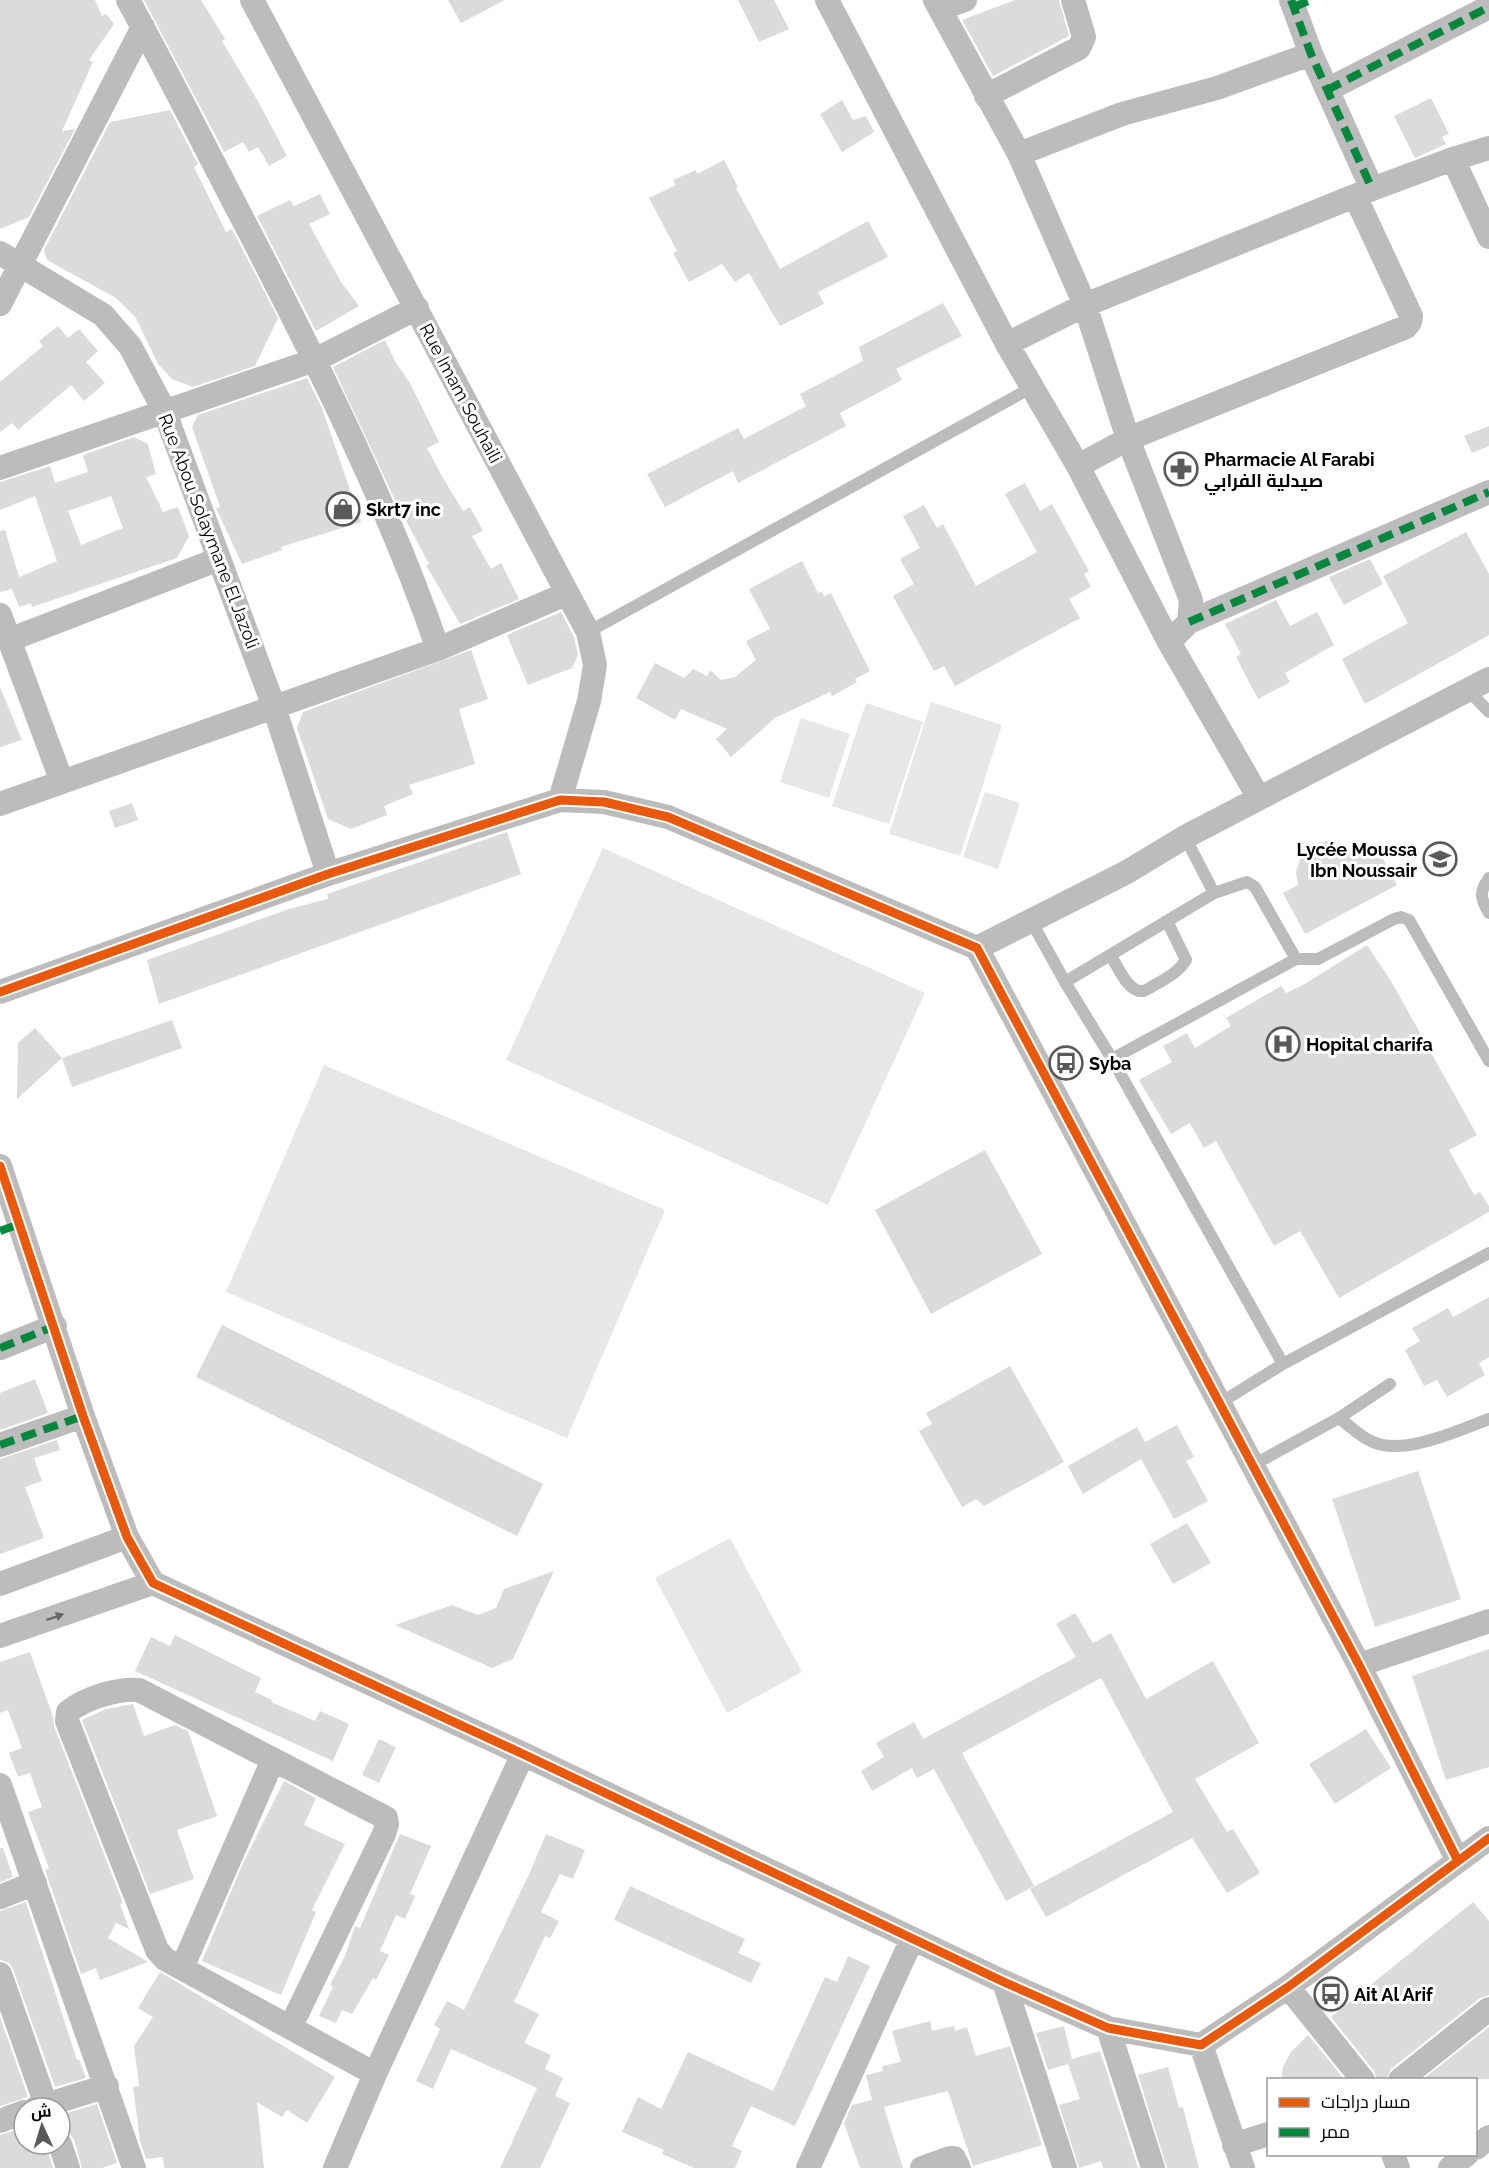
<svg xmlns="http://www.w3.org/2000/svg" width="1489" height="2168" font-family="Raleway,Cairo,sans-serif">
<rect width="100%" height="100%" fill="#fff"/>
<path fill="#e7e7e7" d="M931,702L1002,725L960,856L889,834Z
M866,703L923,722L889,824L832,806Z
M801,718L850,734L829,798L780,782Z
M985,792L1020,803L998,869L963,857Z
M603,848L925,993L828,1205L506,1060Z
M324,1065L665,1210L567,1438L226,1292Z
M730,1538L802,1672L727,1713L655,1578Z"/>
<path fill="#dbdbdb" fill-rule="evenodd" d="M0,0H95L102,16L106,14L114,24L89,60L93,62L62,131L75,129L29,217L0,229Z
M144,0H201L225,39L222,41L259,103L287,156L269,166L258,147L249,152L243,142L224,152Z
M448,0H505L461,23Z
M738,0H774L789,29L759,42Z
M1015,0H1059L1069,36L993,76L962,20Z
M1431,98L1449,134L1442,137L1446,144L1415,158L1394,116Z
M842,100L853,120L866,116L874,132L842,152L820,114Z
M170,110L198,164L194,167L226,232L232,229L278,318L255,366L193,387L172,379L158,364L136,318L116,298L47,260L44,250L110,122Z
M724,160L738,187L736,188L780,269L868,221L888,257L818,292L824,304L780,326L749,273L735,282L722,264L689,282L673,253L677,251L649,198L676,185L673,180L696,170L697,174Z
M320,194L330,214L309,224L341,282L359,306L316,331L257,216L290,200L294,206Z
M943,303L962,336L896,369L902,380L840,413L846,426L738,483L733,471L665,507L647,474L738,428L744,439L806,406L800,394L863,361L859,347Z
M58,326L68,338L79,329L98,351L86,362L105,383L84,401L71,385L18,430L12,423L0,432V382L43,346L39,341Z
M385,340L396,363L410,383L439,442L427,448L443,478L463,511L470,507L483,531L472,536L491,569L501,563L519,599L460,624L426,565L429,564L395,500L333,367Z
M307,378L322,408L361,522L281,547L282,550L242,564L216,508L220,507L192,427L198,415Z
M1489,426V446L1472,453L1464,436Z
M134,437L148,444L156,474L146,477L163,512L178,507L189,536L177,558L32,607L31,603L19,607L12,589L0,592V531L5,530L19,577L57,561L35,496L0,510V482L50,466L55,483L88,472L83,455ZM111,496L123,528L81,545L68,511Z
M1025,483L1040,511L1052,504L1089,571L1084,574L1091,587L1069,599L1080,618L955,686L944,666L934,671L893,596L914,584L900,559L920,548L903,516L924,505L937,528L943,524L976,586L1037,552L1005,494Z
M1466,532L1489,574V635L1365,704L1342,659L1408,623L1383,576Z
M1370,559L1383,584L1344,605L1329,577Z
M802,561L818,593L822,592L824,596L831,593L870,671L855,679L857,682L832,696L830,692L775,718L731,757L716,739L727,729L681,709L675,720L636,698L655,663L684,678L693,669L707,676L710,670L721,680L735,677L756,660L746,641L770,629L749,589Z
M1276,600L1290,626L1317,612L1334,645L1285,673L1290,682L1258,699L1236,657L1241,654L1225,624Z
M561,612L574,637L578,655L572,668L528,685L507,635Z
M471,650L488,699L459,709L475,764L409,785L413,794L384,806L387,815L351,829L328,819L297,728L303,712Z
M0,687L22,740L0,747Z
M132,803L138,820L115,828L109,811Z
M507,832L521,874L159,1004L147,960L289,909L328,899L327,894Z
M1328,841L1338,845L1349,855L1374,842L1397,885L1305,934L1283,893L1298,885L1296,872L1301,856L1310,844Z
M1367,945L1391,981L1477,1135L1449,1150L1474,1195L1480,1192L1489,1206V1212L1339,1298L1300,1231L1274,1246L1216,1141L1204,1148L1190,1123L1171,1134L1139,1080L1172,1062L1163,1046L1187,1033L1195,1048L1231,1026L1226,1018L1281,986L1286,993L1303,985Z
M172,1020L182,1048L72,1087L62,1058Z
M35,1028L62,1058L17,1099L18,1043Z
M985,1150L1042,1254L931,1314L875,1210Z
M1489,1297V1357L1479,1363L1485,1375L1447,1397L1437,1380L1424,1386L1405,1350L1420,1341L1412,1328L1448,1308L1453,1317Z
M222,1325L543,1484L517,1536L196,1377Z
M1010,1366L1064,1462L984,1506L976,1499L962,1507L919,1431L932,1424L926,1413Z
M35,1379L48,1413L0,1430V1393Z
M1177,1425L1194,1457L1186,1461L1208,1501L1174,1519L1141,1459L1083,1494L1068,1466L1137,1427L1145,1442Z
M57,1440L60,1450L34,1458L42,1481L25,1487L44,1538L0,1554V1459Z
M1418,1471L1461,1599L1375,1627L1332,1499Z
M1187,1523L1211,1563L1173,1584L1150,1544Z
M554,1571L513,1659L492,1668L395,1625L452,1605L478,1615L496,1608L504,1589Z
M1075,1613L1093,1643L1111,1633L1146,1699L1213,1661L1259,1743L1195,1779L1227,1832L1233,1829L1260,1873L1227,1893L1192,1838L1046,1917L1030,1889L1173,1812L1101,1678L962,1753L1034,1886L1006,1901L934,1769L917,1778L912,1768L872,1791L861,1771L884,1757L876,1743L914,1722L923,1739L1076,1657L1056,1624Z
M175,1635L261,1678L255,1692L272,1700L271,1702L315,1721L320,1711L349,1724L333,1761L135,1671L151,1637L170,1646Z
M1489,1649V1767L1446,1780L1412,1676Z
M30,1652L53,1717L54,1726L123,1903L120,1904L129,1929L116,1923L108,1938L148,1962L100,1980L96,1968L81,1974L45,1870L49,1868L28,1812L42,1807L30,1773L18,1777L9,1753L22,1748L8,1710L0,1713V1662Z
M133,1704L144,1736L175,1725L188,1731L217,1816L177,1830L194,1879L150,1894L82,1720L106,1709Z
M1366,1729L1391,1768L1335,1804L1309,1764Z
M379,1739L396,1747L379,1783L362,1775Z
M284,1781L316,1798L304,1825L345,1844L312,1910L316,1912L281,1995L202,1961L243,1863Z
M400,1834L431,1846L410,1894L415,1896L405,1919L396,1915L380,1951L389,1955L376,1980L373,1978L352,2014L342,2010L336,2023L319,2016L333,1987L330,1985L345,1956L355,1926L360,1928Z
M546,1834L585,1850L573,1879L560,1874L541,1912L559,1921L550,1938L545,1936L514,2002L539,2014L524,2043L551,2055L545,2069L563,2078L555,2096L570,2103L540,2168H500L537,2088L451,2049L433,2089L416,2081L440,2029L434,2025L447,2001L464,2010L531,1870Z
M0,1848H3L13,1877L0,1882Z
M630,1886L745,1939L738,1953L761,1963L751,1983L614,1920Z
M26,1902L77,2060L79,2059L86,2078L55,2087L13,1969L9,1963L0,1960V1911Z
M1473,1902L1489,1921V1995L1480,1998L1391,2069L1386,2079H1377L1374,2071L1331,2017Z
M848,1956L870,1966L795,2126L751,2106L732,2146L742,2151L735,2168H694L662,2154L664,2150L622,2132L638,2097L661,2109L688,2052L773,2091L825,1977L837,1982Z
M160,1972L335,2077L307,2123L287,2110L282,2117L257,2102L264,2168H164L163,2157L146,2159L140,2141L133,2087L139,2086L134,2046L153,2017L138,2008Z
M0,2017L28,2097L0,2106Z
M930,2021L932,2031L954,2026L955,2031L967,2027L976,2056L1010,2046L1042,2145L973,2166L948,2091L884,2107L903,2168H860L844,2123L852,2105L872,2100L866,2075L883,2071L882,2066L901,2062L892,2031Z
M1064,2026L1072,2059L1100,2051L1138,2168H1103L1101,2161L1079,2168L1059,2105L1080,2099L1068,2064L1048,2070L1036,2033Z
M1489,2027V2079H1423Z
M1308,2035L1344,2079H1281L1283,2067L1291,2052Z
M1168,2067L1179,2108L1183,2107L1199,2168H1167L1138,2075Z
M97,2104L117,2163L102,2168H82L74,2139L67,2132L60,2115Z
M24,2127V2144H46L53,2168H0V2135Z"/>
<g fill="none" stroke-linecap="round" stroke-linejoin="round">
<path stroke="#bcbcbc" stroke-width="12" d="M588,632L1031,388
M1468,690L1489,712
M1185,837L1214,893L1065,982L1112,1059L1283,1364
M1489,878C1479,892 1480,898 1489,913
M1214,893L1247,882L1255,887L1296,959H1318L1394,919L1401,917L1409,920L1489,1061
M1030,919L1065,982
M1111,956C1117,965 1128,993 1143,991C1148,990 1155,984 1160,982C1170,976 1179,971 1186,960L1167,921
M1112,1059L1296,959
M1220,1403L1283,1364L1489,1253
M1339,1418L1390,1384
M1253,1465L1339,1418C1349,1425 1361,1438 1373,1442C1404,1456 1459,1430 1489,1419"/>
<path stroke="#bcbcbc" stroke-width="24" d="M128,0C170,77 209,155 250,233C320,369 388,504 438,649
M252,0L588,632L595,665L589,701L560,800
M827,0L1007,344L1078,466L1169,642L1259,798
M935,0L1019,154L1085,305L1128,439L1191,600L1189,622L1169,642
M1291,0L1311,54L1372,189
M940,9L965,0
M1327,90L1489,7
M986,96L1079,48L1084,37L1073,0
M1019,154L1122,114L1217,88L1311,54
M1453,159L1489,237
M0,253L103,315L130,346L164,410L274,707L328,874
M0,304L143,27
M1007,344L1085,305L1372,189L1453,159L1489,148
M1078,466L1128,439L1406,327L1410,322L1411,316L1356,198
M0,468L315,360L417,308
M0,615L62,782
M1189,622L1489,492
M9,640L219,559
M0,804L438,649L566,594
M977,948L1127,872L1185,837L1489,679
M0,992L328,874L560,800L604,802L668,817L977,948L1359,1665L1457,1859
M0,1166L83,1416L127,1537L153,1583L523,1754L1004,1982L1108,2028L1201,2045L1288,1987L1489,1838
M0,1348L55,1326
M0,1445L83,1416
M0,1584L127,1537
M0,1636L153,1583
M1359,1665L1489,1621
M0,1785L134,2168
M0,1897L35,1883
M182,1968L272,1762
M0,1974L47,2108
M1004,1982L1065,2168
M1288,1987L1363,2080
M291,2026L384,1834L387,1824L386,1818L139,1690C118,1688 85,1698 68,1712L67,1721L157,1950L165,1959L375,2074
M1108,2028L1153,2168
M1201,2045L1243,2168
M1400,2080L1489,2009
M36,2108L107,2086
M0,2121L24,2112
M60,2144L68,2168
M1234,2145L1268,2134
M1476,2148L1489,2137
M1393,2154L1398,2168
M335,2168L375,2074L523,1754
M808,2168L912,1939
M922,2168L950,2158H954L959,2168
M1450,2168L1467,2154"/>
<path stroke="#00873e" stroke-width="8" stroke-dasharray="15 8" stroke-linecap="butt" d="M1291,0L1311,54L1372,189
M1294,7L1311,0
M1327,90L1489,7
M1189,622L1489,492
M0,1231L20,1224
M0,1348L55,1326
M0,1445L83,1416"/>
<g stroke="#fff" stroke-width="13">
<path id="cycleway" d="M0,992L328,874L560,800L604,802L668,817L977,948L1359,1665L1457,1859
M0,1166L83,1416L127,1537L153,1583L523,1754L1004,1982L1108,2028L1201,2045L1288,1987L1489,1838"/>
</g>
<use href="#cycleway" stroke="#e8590c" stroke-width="9"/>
</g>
<defs><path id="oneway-solid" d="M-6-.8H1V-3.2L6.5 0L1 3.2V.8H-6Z" transform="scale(1.5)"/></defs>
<use fill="#676767" href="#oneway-solid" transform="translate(55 1617) rotate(-19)"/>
<defs>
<g id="pharmacy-ring" transform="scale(1.725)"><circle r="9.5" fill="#fff" stroke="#595959" stroke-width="1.5"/><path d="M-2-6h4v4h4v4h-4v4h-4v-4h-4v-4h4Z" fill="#595959"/></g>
<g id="shop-ring" transform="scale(1.725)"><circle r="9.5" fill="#fff" stroke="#595959" stroke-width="1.5"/><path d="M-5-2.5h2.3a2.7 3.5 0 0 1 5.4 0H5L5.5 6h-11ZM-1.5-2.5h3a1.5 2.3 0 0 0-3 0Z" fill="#595959"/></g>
<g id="school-ring" transform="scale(1.725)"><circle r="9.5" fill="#fff" stroke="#595959" stroke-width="1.5"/><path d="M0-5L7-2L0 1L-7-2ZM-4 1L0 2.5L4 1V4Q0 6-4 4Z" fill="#595959"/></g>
<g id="hospital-ring" transform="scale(1.725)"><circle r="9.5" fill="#fff" stroke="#595959" stroke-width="1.5"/><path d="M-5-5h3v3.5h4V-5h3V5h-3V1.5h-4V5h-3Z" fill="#595959"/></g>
<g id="bus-ring" transform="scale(1.725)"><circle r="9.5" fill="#fff" stroke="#595959" stroke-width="1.5"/><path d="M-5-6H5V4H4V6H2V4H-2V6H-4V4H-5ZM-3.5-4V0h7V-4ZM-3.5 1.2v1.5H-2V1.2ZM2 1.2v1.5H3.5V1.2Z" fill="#595959"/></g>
</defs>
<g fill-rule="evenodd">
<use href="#pharmacy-ring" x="1181" y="469"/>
<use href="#shop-ring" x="343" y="509"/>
<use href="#school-ring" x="1440" y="859"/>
<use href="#hospital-ring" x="1283" y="1044"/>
<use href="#bus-ring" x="1066" y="1063"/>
<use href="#bus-ring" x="1331" y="1994"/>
</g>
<g text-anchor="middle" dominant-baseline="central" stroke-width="6" stroke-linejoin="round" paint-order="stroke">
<g font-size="18" fill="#000" stroke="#fff">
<text transform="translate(461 393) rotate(62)">Rue Imam Souhaili</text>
<text transform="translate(209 531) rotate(69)">Rue Abou Solaymane El Jazoli</text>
</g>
<g font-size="18" font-weight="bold" fill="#000" stroke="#fff" text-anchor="start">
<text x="1204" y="459">Pharmacie Al Farabi<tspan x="1204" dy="21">صيدلية الفرابي</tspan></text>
<text x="366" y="509">Skrt7 inc</text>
<text x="1417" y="849" text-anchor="end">Lycée Moussa<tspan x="1417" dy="21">Ibn Noussair</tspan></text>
<text x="1306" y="1044">Hopital charifa</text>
<text x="1089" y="1063">Syba</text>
<text x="1354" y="1994">Ait Al Arif</text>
</g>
</g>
<rect x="1267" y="2078" width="210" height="78" fill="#ffffff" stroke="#999999" stroke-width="1.5"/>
<rect x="1279" y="2098" width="30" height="9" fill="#e8590c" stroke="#999999" stroke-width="1.5"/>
<text x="1321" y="2108" font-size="18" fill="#000000">مسار دراجات</text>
<rect x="1279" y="2128" width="30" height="9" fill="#00873e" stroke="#999999" stroke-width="1.5"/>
<text x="1321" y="2138" font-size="18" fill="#000000">ممر</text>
<g transform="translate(42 2126) rotate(356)"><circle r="28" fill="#ffffff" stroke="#999999" stroke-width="1.5"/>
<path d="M0-4.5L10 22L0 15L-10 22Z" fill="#595959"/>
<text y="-9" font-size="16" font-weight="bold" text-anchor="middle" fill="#000000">ش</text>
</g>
</svg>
